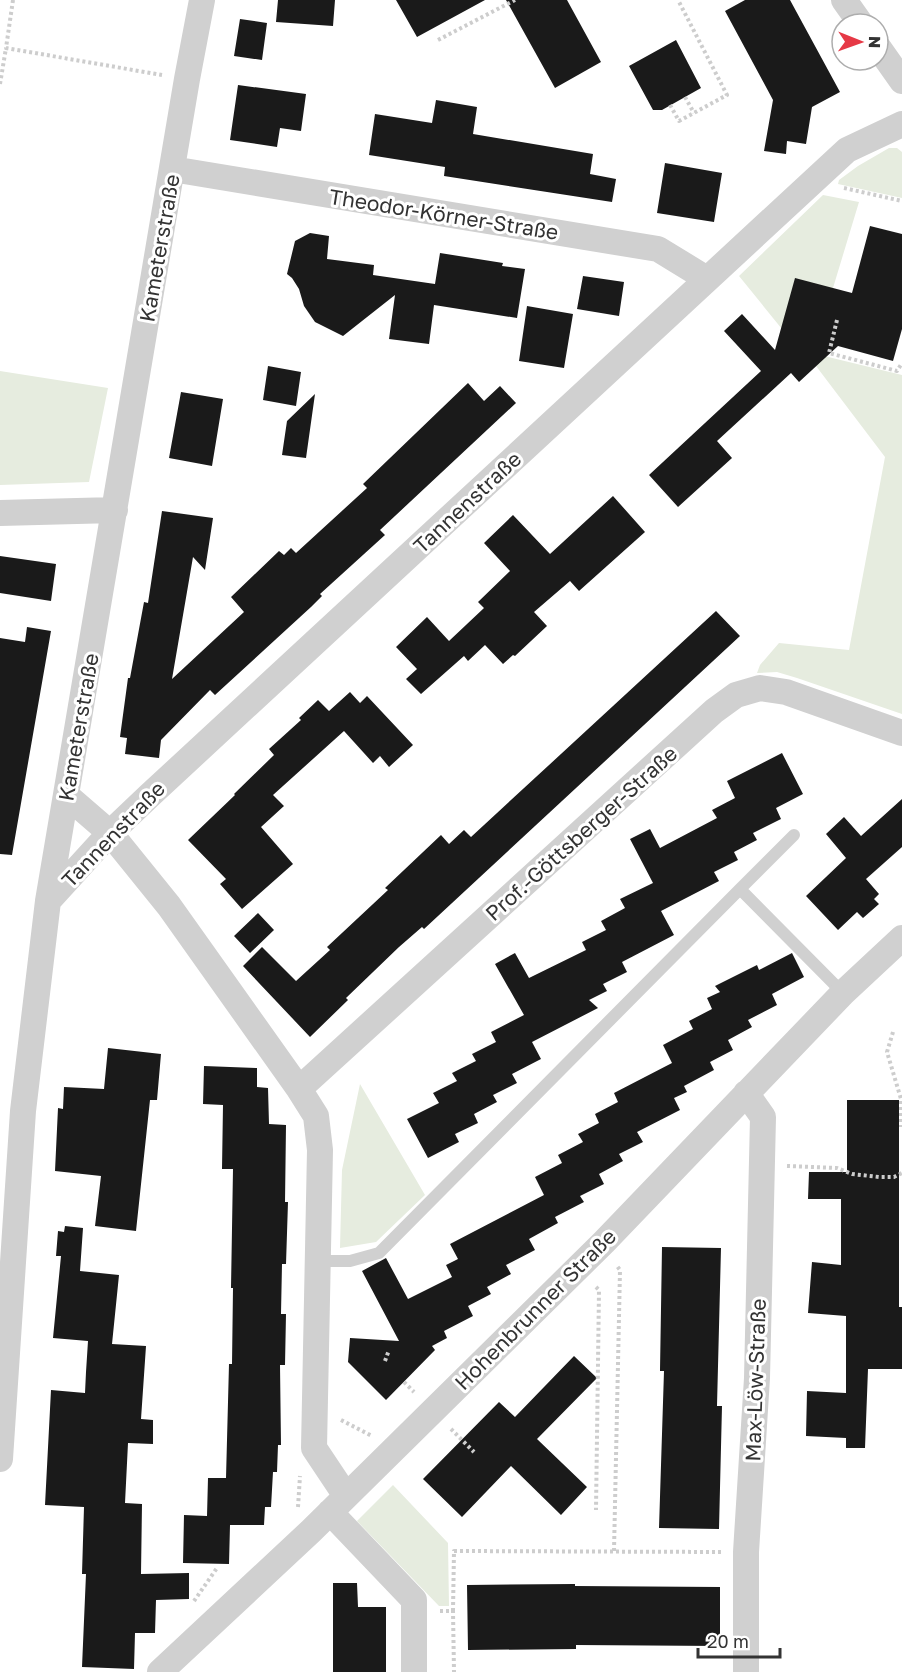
<svg xmlns="http://www.w3.org/2000/svg" width="902" height="1672" font-family="'Golos Text',sans-serif">
<rect width="100%" height="100%" fill="#fff"/>
<path fill="#e6ecdf" d="M889,148H897L902,152V198L838,184L839,180L858,166Z
M823,195L859,202L833,288L816,354L902,375V714L797,678L777,672L757,673L760,665L779,643L849,650L885,457L816,366L786,334L739,276Z
M0,371L108,388L89,482L0,485Z
M360,1084L425,1195L376,1242L340,1248L342,1170Z
M393,1485L448,1543L449,1606H439L357,1521Z"/>
<path fill="#1a1a1a" d="M278,0H335L333,26L276,22Z
M396,0H485L417,37Z
M506,0H567L601,62L555,88Z
M745,0H790L840,92L812,107L806,144L787,141L786,154L764,151L773,100L725,11Z
M240,19L267,23L262,60L234,56Z
M676,40L701,88L662,110H653L629,66Z
M238,85L306,94L301,131L280,128L277,147L230,140Z
M436,100L477,107L473,134L593,154L590,174L616,179L612,202L444,176L445,167L369,155L375,114L432,123Z
M665,163L722,173L714,222L657,213Z
M870,226L902,234V329L893,361L838,346L799,382L791,373L717,441L732,458L678,507L649,475L761,371L724,331L742,314L775,350L795,278L852,293Z
M310,233L329,236L327,259L374,265L373,275L435,284L440,253L503,263L502,266L525,269L517,318L434,305L429,344L389,339L395,295L343,336L315,322L304,306L299,289L292,278L287,274L295,241Z
M583,276L624,282L619,316L577,309Z
M527,306L573,314L564,368L519,361Z
M268,366L301,372L296,406L263,400Z
M468,383L484,401L500,386L516,403L380,530L385,535L320,594L322,596L311,607L215,695L210,690L161,740L159,758L125,754L127,738L120,737L128,678H130L144,602L148,603L162,511L213,518L205,570L193,557L172,679L244,612L231,597L279,551L284,555L291,548L296,553L367,488L363,484Z
M181,392L223,399L212,466L169,458Z
M315,394L306,458L282,455L287,421Z
M613,496L645,532L579,591L570,581L534,612L547,626L515,656L513,655L503,664L485,645L468,661L464,656L421,694L406,679L417,669L396,647L427,617L449,641L484,608L478,602L510,571L484,543L513,515L550,554Z
M0,556L56,564L51,601L0,593Z
M716,611L740,636L424,929L422,927L399,947L346,998L348,1000L310,1037L243,966L262,947L296,981L330,950L327,947L388,890L385,888L441,835L449,844L464,830L471,837Z
M27,627L51,631L12,855L0,854V638L25,642Z
M350,692L360,703L367,696L413,745L389,767L380,756L373,763L344,731L273,795L284,806L261,827L293,864L242,909L220,884L226,879L188,840L235,795L234,794L274,755L269,749L301,720L299,718L318,700L329,711Z
M782,753L803,794L776,808L781,819L753,833L757,840L734,852L738,860L714,872L719,881L661,911L674,935L622,962L627,972L603,984L607,991L589,1000L598,1008L532,1042L541,1059L512,1074L517,1083L493,1095L497,1102L474,1114L478,1123L455,1134L459,1142L428,1158L407,1119L439,1103L433,1093L457,1081L452,1073L476,1061L472,1054L496,1042L491,1032L524,1015L495,964L515,953L529,978L586,950L582,942L606,930L601,921L625,908L620,899L653,883L630,839L650,829L660,848L717,818L712,810L735,798L727,781Z
M902,799V847L866,879L879,894L874,899L879,904L863,918L857,912L838,930L806,896L846,858L826,834L844,817L861,836Z
M258,913L274,930L250,953L234,936Z
M792,953L804,977L772,994L777,1005L748,1020L752,1027L728,1040L733,1050L710,1062L714,1070L684,1086L687,1092L674,1098L680,1110L637,1132L643,1142L619,1154L623,1161L599,1174L604,1184L580,1196L584,1202L555,1217L558,1223L529,1239L535,1250L506,1265L511,1274L487,1287L491,1294L468,1306L473,1316L444,1331L447,1338L432,1346L435,1350L386,1400L348,1362L350,1338L399,1341L362,1271L386,1258L408,1299L452,1277L446,1265L458,1259L450,1244L544,1195L535,1177L562,1163L558,1155L583,1142L578,1134L599,1123L595,1114L618,1102L614,1093L672,1063L663,1045L693,1029L689,1021L712,1009L707,998L720,992L715,986L757,965L759,970Z
M108,1048L161,1054L157,1100H150L136,1231L95,1226L101,1176L55,1171L58,1108L63,1109L64,1087L104,1089Z
M204,1066L257,1068V1087L268,1088L269,1124L286,1125L285,1202H288L286,1264H282L281,1314H286L285,1365H280L281,1445H278L277,1472H273L271,1507H265L264,1525H230L229,1564L183,1563L184,1515L207,1516L208,1478H226L229,1364H232L233,1288H231L233,1169H222L223,1105L203,1104Z
M847,1100H899V1307H902V1369H868L865,1448H846V1438L806,1436L807,1391L846,1393V1316L808,1313L812,1262L841,1265V1199H808L809,1172H847Z
M65,1226L83,1228L80,1271L119,1275L112,1344L146,1346L141,1419L153,1420V1444L128,1443L125,1503L142,1504L141,1574L189,1573V1599L156,1600L155,1633H135L134,1669L82,1667L86,1574H82L84,1507L45,1505L51,1390L85,1393L86,1372L88,1341L53,1338L61,1256H56L58,1231L64,1232Z
M662,1247L721,1248L717,1406H722L719,1529L659,1528L664,1371H660Z
M574,1356L597,1378L537,1439L587,1487L561,1515L511,1466L462,1517L423,1479L499,1402L515,1417Z
M333,1583H357L358,1607H386V1672H333Z
M575,1584V1586L720,1587V1646L576,1645V1649L468,1650L467,1585Z"/>
<g fill="none" stroke-linecap="round" stroke-linejoin="round">
<path stroke="#cdcdcd" stroke-width="4" stroke-dasharray="3 3" stroke-linecap="butt" d="M13,0L6,48L162,75
M438,40L515,0
M0,84L6,48
M685,97L694,113
M670,105L679,121L727,95L678,0
M844,188L902,201
M837,320L829,353L897,371L902,363
M893,1032L887,1052L901,1099V1127
M787,1166L837,1168L852,1174L879,1177H894L902,1173
M596,1287L599,1290L596,1510
M385,1361L389,1350
M404,1382L414,1392
M341,1420L372,1436
M451,1429L474,1452
M298,1507L300,1476
M614,1551L620,1270L617,1266
M194,1601L217,1568
M440,1611H453L454,1672
M453,1611L454,1551L722,1552"/>
<path stroke="#d0d0d0" stroke-width="12" d="M740,889L794,835
M318,1261H350L379,1253L740,889L843,993"/>
<path stroke="#d0d0d0" stroke-width="26" d="M844,0L861,24
M878,47L902,81
M172,169L658,249L707,279
M0,513L115,510
M66,795L110,833L169,906L299,1089
M48,901L110,833L150,795L847,150L902,124
M746,1093L763,1117L757,1378L746,1552V1672
M0,1459L23,1111L48,901L187,79L202,0
M346,1496L314,1448L320,1150L316,1116L299,1089L714,711L736,695L760,688L786,692L902,733
M330,1512L414,1600V1672
M160,1672L311,1531L604,1242L843,993L902,938"/>
</g>
<g text-anchor="middle" dominant-baseline="central" stroke-width="6" stroke-linejoin="round" paint-order="stroke">
<g font-size="21" fill="#333" stroke="#fff">
<text transform="translate(444 214) rotate(9)">Theodor-Körner-Straße</text>
<text transform="translate(159 248) rotate(-80)">Kameterstraße</text>
<text transform="translate(467 502) rotate(-43)">Tannenstraße</text>
<text transform="translate(78 727) rotate(-80)">Kameterstraße</text>
<text transform="translate(581 833) rotate(-42)">Prof.-Göttsberger-Straße</text>
<text transform="translate(113 834) rotate(-46)">Tannenstraße</text>
<text transform="translate(535 1309) rotate(-45)">Hohenbrunner Straße</text>
<text transform="translate(755 1380) rotate(-88)">Max-Löw-Straße</text>
</g>
</g>
<g transform="translate(860 42) rotate(91)"><circle r="28" fill="#ffffff" stroke="#adadad" stroke-width="1.5"/>
<path d="M0-4.5L10 22L0 15L-10 22Z" fill="#e63946"/>
<text y="-9" font-size="16" font-weight="bold" text-anchor="middle" fill="#333333">N</text>
</g>
<path d="M698 1648v9h82v-9" fill="none" stroke="#333333" stroke-width="3"/>
<text x="707" y="1648" font-size="18" fill="#333333" stroke="#ffffff" stroke-width="4.5" paint-order="stroke">20 m</text>
</svg>
